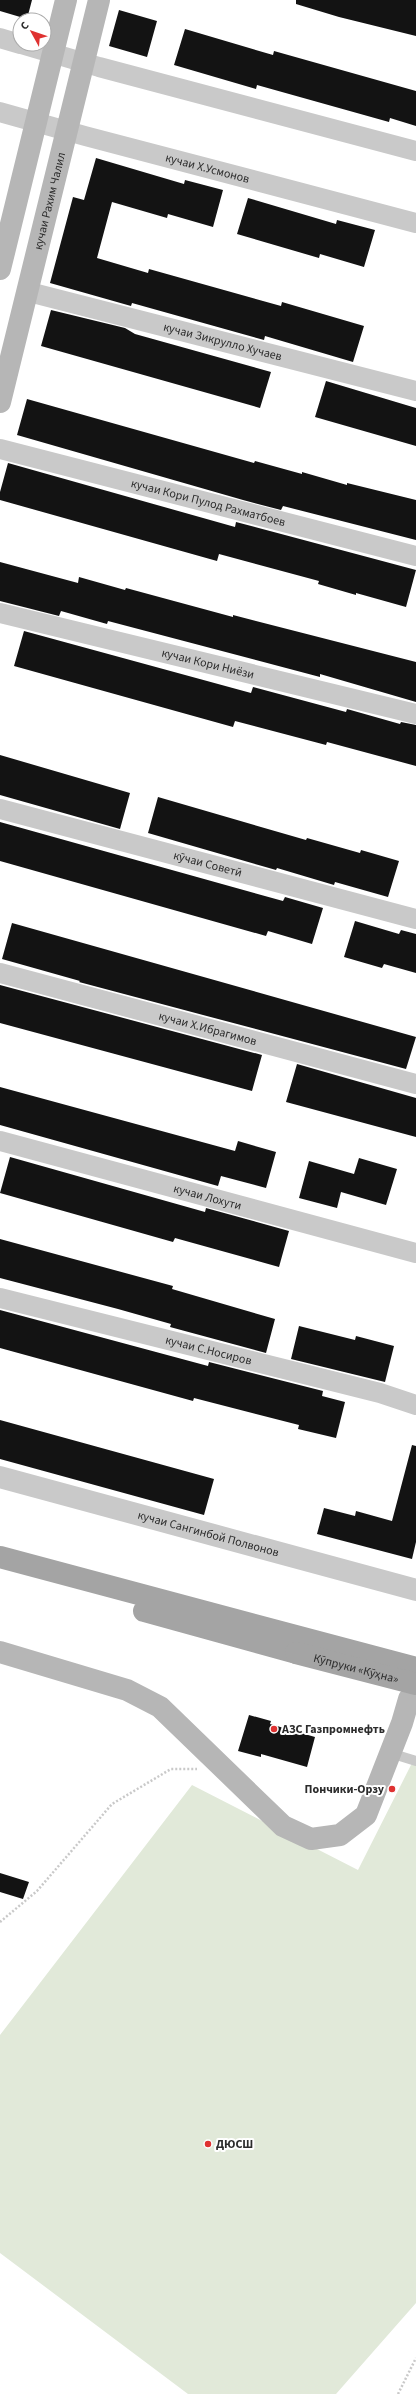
<svg xmlns="http://www.w3.org/2000/svg" width="416" height="2394" font-family="'Source Sans 3',sans-serif">
<rect width="100%" height="100%" fill="#fff"/>
<path fill="#e1e9d9" d="M412,1763L416,1765V2303L336,2394H188L0,2253V2035L192,1785L358,1870Z"/>
<path fill="#131313" d="M0,0H32L27,19L0,11Z
M296,0H416V36L339,17L296,4Z
M119,10L157,21L147,57L109,46Z
M185,29L273,55L274,51L416,91V126L390,118L389,122L257,85L256,89L174,65Z
M96,158L184,184L185,180L223,190L213,227L168,214L167,218L112,202L97,258L148,273L149,269L281,306L282,302L364,326L353,362L265,336L264,340L132,303L131,306L50,283L73,197L84,200Z
M248,198L336,224L337,220L375,230L364,267L320,254L319,258L237,234Z
M51,310L125,328L135,334L271,372L260,408L41,346Z
M326,381L416,408V446L315,417Z
M27,399L254,463L255,461L302,474V472L347,485V483L416,500V540L283,506L281,510L243,500L17,435Z
M8,463L235,527L236,522L416,570L406,607L356,593V595L318,584L319,581L219,554L217,561L0,500V492Z
M0,562L78,583L79,577L125,590L126,588L233,617V615L416,662V702L320,674V677L108,621L107,624L61,611L59,616L0,601Z
M24,631L251,693L253,687L346,712L347,709L400,724L401,722L416,725V766L327,742L326,745L235,721L233,727L14,666Z
M0,755L130,793L120,829L0,795Z
M158,797L306,840L307,838L360,853L361,850L399,861L388,897L335,882L334,885L277,868L276,870L262,866L148,833Z
M0,822L283,901L285,897L323,908L312,944L268,931L266,936L0,861Z
M355,921L399,934L401,930L416,934V973L384,964L382,968L344,957Z
M12,923L416,1037L406,1069L79,982L80,981L2,959Z
M0,985L262,1055L252,1091L0,1023Z
M297,1064L416,1098V1137L286,1102Z
M0,1087L235,1151L238,1141L276,1152L266,1188L221,1176L218,1186L0,1125Z
M10,1157L205,1212L206,1208L289,1231L279,1267L175,1238L173,1242L0,1193Z
M359,1158L397,1169L386,1205L341,1192L337,1208L299,1198L309,1161L354,1174Z
M0,1239L173,1286L172,1289L275,1319L266,1353L170,1327L171,1324L118,1309L0,1278Z
M0,1310L208,1366L209,1362L323,1391L322,1396L345,1402L336,1438L298,1429L299,1425L194,1398L193,1401L0,1348Z
M299,1326L355,1340L356,1336L394,1346L385,1382L291,1359Z
M0,1420L214,1479L204,1515L0,1459Z
M412,1445L416,1446V1542L412,1559L317,1534L324,1508L355,1516L356,1511L392,1521Z
M249,1715L271,1721L270,1724L315,1737L307,1767L261,1754V1757L238,1751Z
M0,1873L29,1882L23,1899L0,1892Z"/>
<g fill="none" stroke-linecap="round" stroke-linejoin="round">
<path stroke="#c9c9c9" stroke-width="2.5" stroke-dasharray="2 2" stroke-linecap="butt" d="M0,1922L37,1891L112,1804L171,1769H197
M398,2394L416,2358"/>
<path stroke="#c9c9c9" stroke-width="10" d="M390,1753L416,1761"/>
<g stroke="#c9c9c9" stroke-width="20">
<path d="M0,38L20,44"/>
<path d="M21,44L99,67L416,151"/>
<path id="s1" d="M0,112L85,136L416,223"/>
<path id="s2" d="M29,292L416,391"/>
<path id="s3" d="M0,449L416,556"/>
<path id="s4" d="M0,613L416,714"/>
<path id="s5" d="M0,809L416,919"/>
<path id="s6" d="M0,973L416,1084"/>
<path id="s7" d="M0,1141L416,1253"/>
<path id="s8" d="M0,1298L380,1393L416,1405"/>
</g>
<path stroke="#c9c9c9" stroke-width="22" id="s9" d="M0,1477L416,1590"/>
<g stroke="#b6b6b6" stroke-width="22">
<path d="M0,269L66,0"/>
<path id="s10" d="M0,402L99,0"/>
<path d="M0,1652L127,1690L160,1707L283,1826L311,1839L340,1835L366,1815L402,1723L409,1699"/>
</g>
<path stroke="#a4a4a4" stroke-width="22" d="M0,1557L416,1668
M144,1611L296,1653"/>
<path stroke="#a4a4a4" stroke-width="22" id="s11" d="M296,1653L416,1684"/>
</g>
<g fill="#df3231" stroke="#fff" stroke-width="1.5">
<circle cx="274" cy="1729" r="4"/>
<circle cx="392" cy="1789" r="4"/>
<circle cx="208" cy="2144" r="4"/>
</g>
<g text-anchor="middle" dominant-baseline="central" stroke-width="4" stroke-linejoin="round" paint-order="stroke">
<g font-size="12" fill="#2c2c2c" stroke="#fff">
<text stroke="none"><textPath href="#s1" startOffset="215">кучаи Х.Усмонов</textPath></text>
<text stroke="none"><textPath href="#s10" startOffset="207">кучаи Рахим Чалил</textPath></text>
<text stroke="none"><textPath href="#s2" startOffset="200">кучаи Зикрулло Хучаев</textPath></text>
<text stroke="none"><textPath href="#s3" startOffset="215">кучаи Кори Пулод Рахматбоев</textPath></text>
<text stroke="none"><textPath href="#s4" startOffset="214">кучаи Кори Ниёзи</textPath></text>
<text stroke="none"><textPath href="#s5" startOffset="215">кӯчаи Советӣ</textPath></text>
<text stroke="none"><textPath href="#s6" startOffset="215">кучаи Х.Ибрагимов</textPath></text>
<text stroke="none"><textPath href="#s7" startOffset="215">кучаи Лохути</textPath></text>
<text stroke="none"><textPath href="#s8" startOffset="215">кучаи С.Носиров</textPath></text>
<text stroke="none"><textPath href="#s9" startOffset="216">кучаи Сангинбой Полвонов</textPath></text>
<text stroke="none"><textPath href="#s11" startOffset="62">Кӯпруки «Кӯҳна»</textPath></text>
</g>
<g font-size="12" font-weight="bold" fill="#2c2c2c" stroke="#fff" text-anchor="start">
<text x="282" y="1729">АЗС Газпромнефть</text>
<text x="384" y="1789" text-anchor="end">Пончики-Орзу</text>
<text x="216" y="2144">ДЮСШ</text>
</g>
</g>
<g transform="translate(32 32) rotate(310)"><circle r="19" fill="#ffffff" stroke="#ababab"/>
<path d="M0-3L7 15L0 10L-7 15Z" fill="#df3231"/>
<text y="-6" font-size="11" font-weight="bold" text-anchor="middle" fill="#2c2c2c">С</text>
</g>
</svg>
